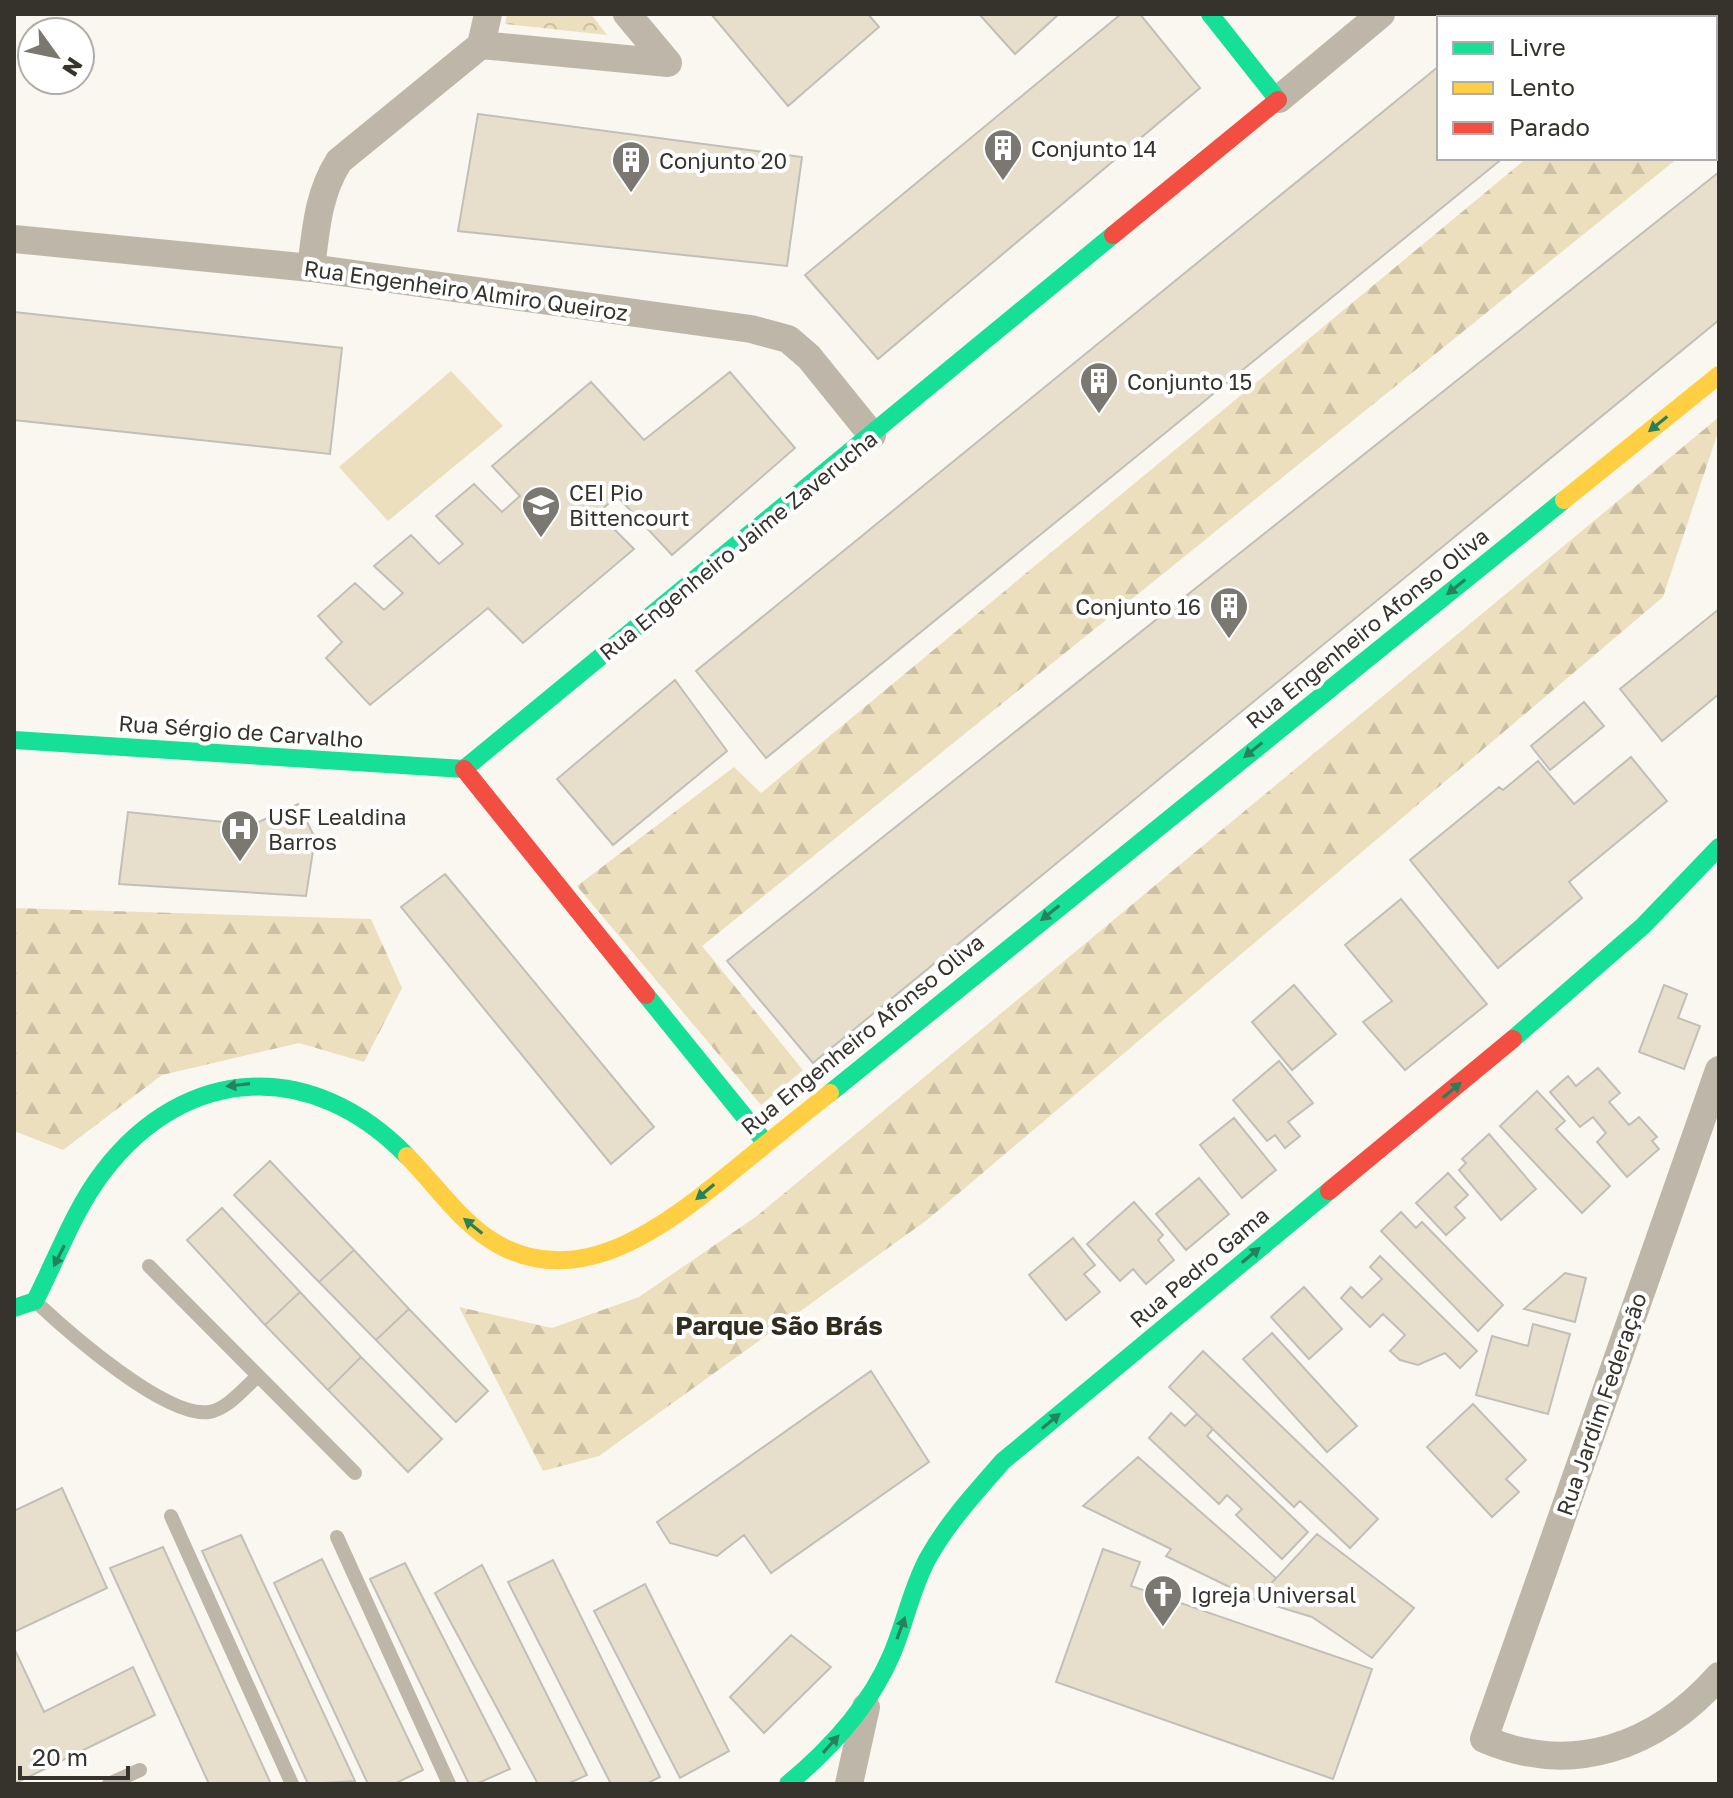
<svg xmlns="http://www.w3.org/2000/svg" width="1733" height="1798" font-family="'Golos Text',sans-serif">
<defs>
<pattern id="forest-firs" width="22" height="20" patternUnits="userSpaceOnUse" patternTransform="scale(2)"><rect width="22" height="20" fill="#ecdfbd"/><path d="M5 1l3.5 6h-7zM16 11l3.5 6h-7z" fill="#cbc0a3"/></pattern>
<pattern id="park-crowns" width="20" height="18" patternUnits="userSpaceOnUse" patternTransform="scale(2)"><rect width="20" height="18" fill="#ecdfbd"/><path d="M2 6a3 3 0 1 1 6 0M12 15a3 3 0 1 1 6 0" fill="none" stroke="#cbc0a3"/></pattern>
</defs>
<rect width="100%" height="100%" fill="#faf7f0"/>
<path fill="url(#forest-firs)" d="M1527,158H1678L702,946L803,1070L761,1105L577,886L734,767L761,793Z
M1719,417V429L1663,597L927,1220L599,1456L543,1471L459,1307L552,1328L639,1297L757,1216Z
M14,908L371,919L402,988L364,1062L299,1043L162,1075L63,1150L14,1131Z"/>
<path fill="url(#park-crowns)" d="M507,14H591L607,35L505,24Z"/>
<path fill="#ecdfbd" d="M451,371L503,426L388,521L339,467Z"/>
<path fill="#e7dfcc" stroke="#c2bfb8" stroke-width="2" d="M711,14H868L879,27L788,106Z
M979,14H1059L1015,54Z
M1121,14H1140L1200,88L878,359L805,275Z
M1503,14H1680L1675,18H1498Z
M1439,66V158H1503L766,758L696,671Z
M478,114L802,157L787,266L458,231Z
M1719,172V320L813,1063L727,961Z
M14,312L342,348L330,454L14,420Z
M730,372L795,448L672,555L617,496L598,513L634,549L523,643L488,608L370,705L326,658L342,642L318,616L355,583L384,610L403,593L374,566L411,535L439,564L463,544L436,516L474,484L502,512L520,496L492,466L591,382L644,440Z
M1719,609V694L1662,741L1620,689Z
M675,680L727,751L613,845L557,779Z
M1584,702L1604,726L1550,770L1531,746Z
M1631,757L1667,801L1569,882L1582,898L1498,968L1410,860L1499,787L1503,790L1538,761L1574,804Z
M298,804L315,838L306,896L119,884L128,812L252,825Z
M445,874L654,1127L611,1164L401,907Z
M1401,899L1487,1004L1405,1070L1363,1022L1392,1001L1345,945Z
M1294,985L1336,1034L1292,1070L1252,1022Z
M1664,985L1687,994L1678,1018L1700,1026L1684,1069L1639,1052Z
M1279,1061L1313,1103L1288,1122L1300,1136L1285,1148L1275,1135L1267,1141L1233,1100Z
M1598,1068L1620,1093L1609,1102L1629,1125L1639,1117L1657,1137L1652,1141L1659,1149L1627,1177L1597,1142L1606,1133L1593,1117L1580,1127L1550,1092L1568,1076L1576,1086Z
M1537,1091L1565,1121L1556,1129L1610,1186L1582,1213L1500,1126Z
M1234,1118L1276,1170L1242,1198L1200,1145Z
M1489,1134L1536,1189L1501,1220L1459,1170L1466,1163L1462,1159Z
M270,1161L354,1250L319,1282L234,1195Z
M1448,1173L1468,1195L1455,1207L1465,1218L1446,1235L1416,1203Z
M1199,1178L1229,1214L1186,1250L1156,1214Z
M1134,1202L1163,1235L1158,1240L1174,1260L1146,1284L1133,1269L1120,1281L1087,1244Z
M222,1208L300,1292L265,1325L187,1240Z
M1401,1212L1416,1228L1422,1222L1503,1305L1478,1331L1381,1231Z
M1073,1238L1095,1265L1084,1274L1100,1292L1066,1320L1029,1275Z
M354,1250L409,1309L376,1340L319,1282Z
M1380,1256L1477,1351L1460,1368L1445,1353L1418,1365L1400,1360L1390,1351L1405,1335L1383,1314L1370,1327L1341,1298L1351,1287L1362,1298L1382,1279L1370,1267Z
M1565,1273L1586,1278L1575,1322L1524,1309Z
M1304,1287L1342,1329L1309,1359L1271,1317Z
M300,1292L361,1357L328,1390L265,1325Z
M409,1309L488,1391L456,1422L376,1340Z
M1533,1324L1570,1334L1548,1414L1476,1395L1492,1336L1528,1346Z
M1272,1333L1357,1426L1327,1452L1243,1359Z
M1203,1351L1378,1519L1350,1548L1300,1501L1294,1507L1169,1387Z
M361,1357L442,1439L408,1472L328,1390Z
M871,1371L929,1462L771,1573L744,1535L717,1556L670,1543L657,1522Z
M1473,1404L1526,1460L1506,1479L1519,1492L1492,1517L1427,1447Z
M1171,1413L1185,1426L1197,1414L1213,1429L1207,1436L1308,1532L1282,1559L1236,1515L1242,1509L1227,1495L1219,1504L1149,1438Z
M1138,1457L1276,1578L1256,1600L1166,1556L1171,1549L1083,1506Z
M62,1488L107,1588L14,1632V1511Z
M1317,1534L1414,1608L1372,1658L1312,1617L1256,1600Z
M241,1535L355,1781L308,1784L202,1551Z
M163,1547L271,1784H209L110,1568Z
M1103,1549L1140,1562L1131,1586L1372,1669L1333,1779L1056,1682Z
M322,1559L423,1770L394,1784H368L274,1583Z
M553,1560L660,1777L646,1784H611L508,1582Z
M405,1563L510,1769L476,1784H469L370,1579Z
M482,1565L587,1775L567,1784H538L435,1593Z
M645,1584L729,1751L680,1778L594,1611Z
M791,1635L831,1667L764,1733L730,1697Z
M14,1648L44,1712L133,1667L155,1715L14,1784Z"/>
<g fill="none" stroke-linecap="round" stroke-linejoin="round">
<path stroke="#beb7a9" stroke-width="14" d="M149,1266L355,1473
M36,1302C67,1331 165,1418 209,1412C228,1409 244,1388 258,1376
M171,1516L292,1784
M337,1537L449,1784
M109,1784L140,1770"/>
<path stroke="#beb7a9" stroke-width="28" d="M481,45L488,14
M1279,99L1381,14
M14,239L311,268L751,329L788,339L809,357L872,435
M311,268C316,229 318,194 339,161L481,45L668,63L627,14
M1719,1070L1484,1739C1572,1777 1656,1747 1719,1676
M849,1784L866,1707"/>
<path stroke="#16e098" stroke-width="18" d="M1210,14L1278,100
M14,740L464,769
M464,769L1113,235
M646,995L765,1142
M1513,1039L1643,926L1719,847
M830,1093L1564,500
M14,1308L35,1301C57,1258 74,1210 103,1172C186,1063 313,1059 407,1156
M788,1784C830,1749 869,1707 891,1656C905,1624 911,1589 928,1558C948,1522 976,1492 1003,1461L1329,1191"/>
<path stroke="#ffcf43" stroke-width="18" d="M1564,500L1719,375
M407,1156C437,1186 461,1224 499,1245C585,1292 671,1221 734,1170C766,1144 798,1118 830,1093"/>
<path stroke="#f24e42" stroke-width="18" d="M1113,235L1278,100
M464,769L646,995
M1329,1191L1513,1039"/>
</g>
<defs><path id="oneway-solid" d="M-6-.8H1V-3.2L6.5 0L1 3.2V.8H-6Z" transform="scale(2)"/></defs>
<g fill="#28815d">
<use href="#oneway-solid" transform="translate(1658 424) rotate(141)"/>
<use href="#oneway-solid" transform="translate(1456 587) rotate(141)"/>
<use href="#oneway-solid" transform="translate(1253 750) rotate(141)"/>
<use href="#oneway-solid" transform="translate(1050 913) rotate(141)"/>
<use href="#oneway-solid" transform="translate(238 1085) rotate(173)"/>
<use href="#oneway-solid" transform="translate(1452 1090) rotate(-40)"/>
<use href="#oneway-solid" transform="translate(705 1192) rotate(140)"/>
<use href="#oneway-solid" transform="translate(473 1226) rotate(-141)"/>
<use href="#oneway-solid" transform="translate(1251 1255) rotate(-40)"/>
<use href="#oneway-solid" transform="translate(59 1256) rotate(117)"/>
<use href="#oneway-solid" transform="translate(1051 1421) rotate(-40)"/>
<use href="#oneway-solid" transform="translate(901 1628) rotate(-70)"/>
<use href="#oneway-solid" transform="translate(831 1744) rotate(-48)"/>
</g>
<defs>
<g id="building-pin" transform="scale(2)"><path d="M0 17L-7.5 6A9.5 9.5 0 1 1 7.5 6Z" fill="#7b7871" stroke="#fff"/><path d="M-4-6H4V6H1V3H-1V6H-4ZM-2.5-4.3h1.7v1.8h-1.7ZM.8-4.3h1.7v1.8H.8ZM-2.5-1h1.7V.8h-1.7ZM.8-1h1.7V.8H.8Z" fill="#fff"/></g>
<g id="school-pin" transform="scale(2)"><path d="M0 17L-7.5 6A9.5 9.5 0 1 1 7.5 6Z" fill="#7b7871" stroke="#fff"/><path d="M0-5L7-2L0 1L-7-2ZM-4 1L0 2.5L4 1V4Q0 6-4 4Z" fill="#fff"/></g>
<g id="hospital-pin" transform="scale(2)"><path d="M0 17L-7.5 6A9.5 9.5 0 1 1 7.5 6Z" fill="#7b7871" stroke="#fff"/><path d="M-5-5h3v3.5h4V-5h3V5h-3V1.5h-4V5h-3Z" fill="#fff"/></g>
<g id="church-pin" transform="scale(2)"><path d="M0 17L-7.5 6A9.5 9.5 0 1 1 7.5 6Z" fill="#7b7871" stroke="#fff"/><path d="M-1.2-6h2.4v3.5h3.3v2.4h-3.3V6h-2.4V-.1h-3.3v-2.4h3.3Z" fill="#fff"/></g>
</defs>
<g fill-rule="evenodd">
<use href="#building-pin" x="1003" y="148"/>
<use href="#building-pin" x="631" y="160"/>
<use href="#building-pin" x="1099" y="381"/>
<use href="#school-pin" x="541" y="505"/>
<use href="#building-pin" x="1229" y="606"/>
<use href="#hospital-pin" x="240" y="829"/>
<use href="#church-pin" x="1163" y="1594"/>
</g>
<g text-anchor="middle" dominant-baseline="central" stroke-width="8" stroke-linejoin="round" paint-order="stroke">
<g font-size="22" fill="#36332c" stroke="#fff" text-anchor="start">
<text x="1031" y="148">Conjunto 14</text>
<text x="659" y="160">Conjunto 20</text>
<text x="1127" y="381">Conjunto 15</text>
<text x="569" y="492">CEI Pio<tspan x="569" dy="25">Bittencourt</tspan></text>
<text x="1201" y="606" text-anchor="end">Conjunto 16</text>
<text x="268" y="816">USF Lealdina<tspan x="268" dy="25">Barros</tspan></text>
<text x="1191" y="1594">Igreja Universal</text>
</g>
<g font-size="22" fill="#36332c" stroke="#fff">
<text transform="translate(466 290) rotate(8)">Rua Engenheiro Almiro Queiroz</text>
<text transform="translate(738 545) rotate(-39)">Rua Engenheiro Jaime Zaverucha</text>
<text transform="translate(1367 628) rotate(-39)">Rua Engenheiro Afonso Oliva</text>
<text transform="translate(241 731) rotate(4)">Rua Sérgio de Carvalho</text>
<text transform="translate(862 1034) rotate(-39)">Rua Engenheiro Afonso Oliva</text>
<text transform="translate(1199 1267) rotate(-40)">Rua Pedro Gama</text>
<text transform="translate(1601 1404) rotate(-71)">Rua Jardim Federação</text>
</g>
<g font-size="26" font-weight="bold" fill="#312c1e" stroke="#fff">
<text x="779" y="1325">Parque São Brás</text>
</g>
</g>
<rect width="1733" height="1798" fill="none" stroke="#36332c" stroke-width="32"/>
<rect x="1437" y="16" width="280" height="144" fill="#ffffff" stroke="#afadab" stroke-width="2"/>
<rect x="1453" y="42" width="40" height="12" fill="#16e098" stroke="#afadab" stroke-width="2"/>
<text x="1509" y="56" font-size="24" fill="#36332c">Livre</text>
<rect x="1453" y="82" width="40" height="12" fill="#ffcf43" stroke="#afadab" stroke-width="2"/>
<text x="1509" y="96" font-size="24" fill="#36332c">Lento</text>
<rect x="1453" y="122" width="40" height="12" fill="#f24e42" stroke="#afadab" stroke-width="2"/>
<text x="1509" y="136" font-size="24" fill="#36332c">Parado</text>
<g transform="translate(56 56) rotate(123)"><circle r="38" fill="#ffffff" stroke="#afadab" stroke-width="2"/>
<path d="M0-6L14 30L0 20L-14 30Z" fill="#7b7871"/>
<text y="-12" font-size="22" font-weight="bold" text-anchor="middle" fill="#36332c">N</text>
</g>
<path d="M20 1766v12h108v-12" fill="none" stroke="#36332c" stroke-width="4"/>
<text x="32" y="1766" font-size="24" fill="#36332c" stroke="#ffffff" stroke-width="6" paint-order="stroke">20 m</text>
</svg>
